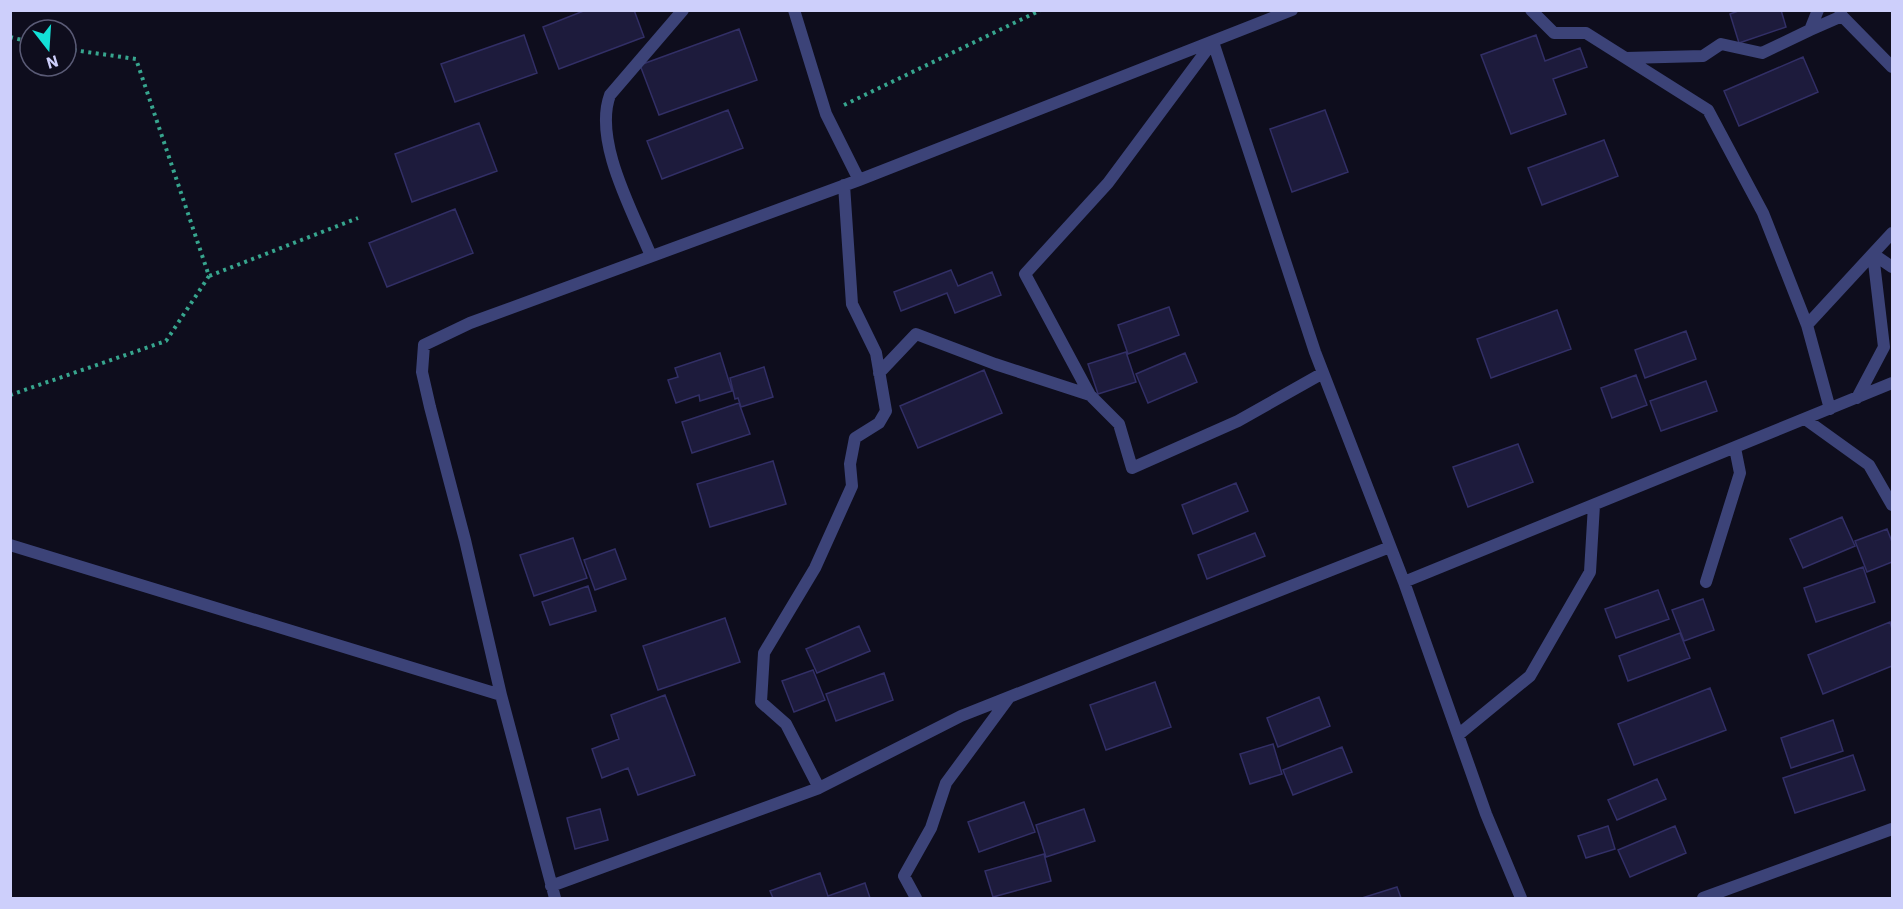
<svg xmlns="http://www.w3.org/2000/svg" width="1903" height="909" font-family="'IBM Plex Sans',sans-serif">
<rect width="100%" height="100%" fill="#0e0d1d"/>
<path fill="#1d1b3c" stroke="#322f66" stroke-width="1.5" d="M586,10H634L644,37L559,69L543,27Z
M1741,10H1781L1786,27L1739,43L1730,14Z
M739,29L757,80L659,115L640,65Z
M524,35L537,73L455,102L441,64Z
M1536,35L1545,61L1580,48L1587,67L1553,79L1566,114L1511,134L1481,55Z
M1803,57L1818,92L1739,126L1724,91Z
M728,110L743,148L662,179L647,141Z
M1325,110L1348,172L1292,192L1270,129Z
M479,123L497,171L412,202L395,154Z
M1604,140L1618,176L1542,205L1528,168Z
M455,209L473,253L387,287L369,243Z
M951,270L958,286L992,272L1001,295L955,313L947,293L901,311L894,292Z
M1169,307L1179,335L1128,354L1118,325Z
M1557,310L1571,349L1491,378L1477,339Z
M1686,331L1696,359L1645,378L1635,350Z
M1126,352L1136,382L1098,394L1088,364Z
M720,353L732,391L700,401L699,395L676,403L668,380L678,377L675,368Z
M1185,353L1197,382L1148,403L1136,374Z
M764,367L773,397L741,407L738,398L735,399L730,378Z
M984,370L1002,413L918,448L900,406Z
M1636,375L1647,405L1612,418L1601,388Z
M1706,381L1717,411L1661,431L1650,401Z
M739,403L750,434L692,453L682,422Z
M1518,444L1533,482L1468,507L1453,467Z
M773,461L786,504L710,527L697,484Z
M1236,483L1248,511L1193,534L1182,505Z
M1842,517L1855,546L1803,568L1790,539Z
M1887,529L1892,542V562L1867,572L1855,541Z
M1255,533L1265,556L1207,579L1198,555Z
M573,538L587,578L534,596L520,555Z
M615,549L626,579L595,590L584,560Z
M1863,567L1875,602L1816,622L1804,588Z
M588,586L596,611L550,625L542,602Z
M1658,590L1669,619L1616,638L1605,609Z
M1703,599L1714,630L1684,641L1672,610Z
M725,618L740,662L658,690L643,646Z
M1890,622L1892,629V666L1823,694L1808,655Z
M859,626L870,651L817,673L806,649Z
M1680,633L1690,658L1628,681L1619,656Z
M813,670L825,700L794,712L782,681Z
M884,673L893,700L836,721L826,694Z
M1155,682L1171,727L1106,750L1090,705Z
M1710,688L1726,730L1634,765L1618,724Z
M665,695L695,775L638,795L628,768L602,778L592,749L619,739L611,715Z
M1319,697L1330,726L1278,747L1267,718Z
M1833,720L1843,751L1791,768L1781,738Z
M1273,744L1282,774L1250,784L1240,754Z
M1342,747L1352,772L1293,795L1283,770Z
M1853,755L1865,790L1795,813L1783,778Z
M1657,779L1666,799L1617,820L1608,800Z
M1024,802L1035,832L979,852L968,822Z
M600,809L608,840L575,849L567,818Z
M1084,809L1095,841L1046,857L1036,825Z
M1608,826L1615,849L1586,858L1578,836Z
M1675,826L1686,853L1630,877L1618,850Z
M1044,854L1051,881L993,897L985,871Z
M820,873L828,896L865,883L870,898H773L770,891Z
M1397,887L1401,898H1362Z"/>
<g fill="none" stroke-linecap="round" stroke-linejoin="round">
<path stroke="#37a58e" stroke-width="4" stroke-dasharray="3 4.5" stroke-linecap="butt" d="M10,37L30,42
M66,49L136,59L209,276L358,218
M844,105L1041,10
M10,395L166,341L209,276"/>
<path stroke="#3c4378" stroke-width="12" d="M794,10L826,114L859,180
M1531,10L1554,33H1586L1708,110L1763,213L1807,325
M1840,10L1842,16L1892,67
M1810,30L1842,16
M1213,42L1315,352L1404,582L1486,814L1521,898
M1212,43L1108,183L1025,274L1090,395L1119,424L1132,468L1238,421L1323,373
M1626,58L1703,56L1721,44L1762,53L1810,30L1818,10
M1873,254L1892,267
M651,256C633,212 593,141 610,95L683,10
M879,373L916,334L995,364L1090,395
M1857,398L1884,347L1873,254
M1830,409L1807,325L1892,233
M1805,419L1869,465L1892,505
M10,545L501,695
M1404,582L1892,383
M1706,582L1740,473L1735,448
M1458,735L1530,676L1590,572L1594,505
M819,788L786,724L761,702L764,653L815,568L852,486L850,464L855,438L879,423L886,411L876,353L852,304L844,185
M551,886L819,788L961,716L1390,547
M555,898L501,695L465,540L430,407L422,372L424,345L470,323L859,180L1292,10
M916,898L904,876L931,828L946,783L1008,699
M1703,898L1892,829"/>
</g>
<rect width="1903" height="909" fill="none" stroke="#cdcffb" stroke-width="24"/>
<g transform="translate(48 48) rotate(163)"><circle r="28" fill="#0e0d1d" stroke="#5a5b76" stroke-width="1.5"/>
<path d="M0-4.5L10 22L0 15L-10 22Z" fill="#13e1d7"/>
<text y="-9" font-size="16" font-weight="bold" text-anchor="middle" fill="#cdcffb">N</text>
</g>
</svg>
